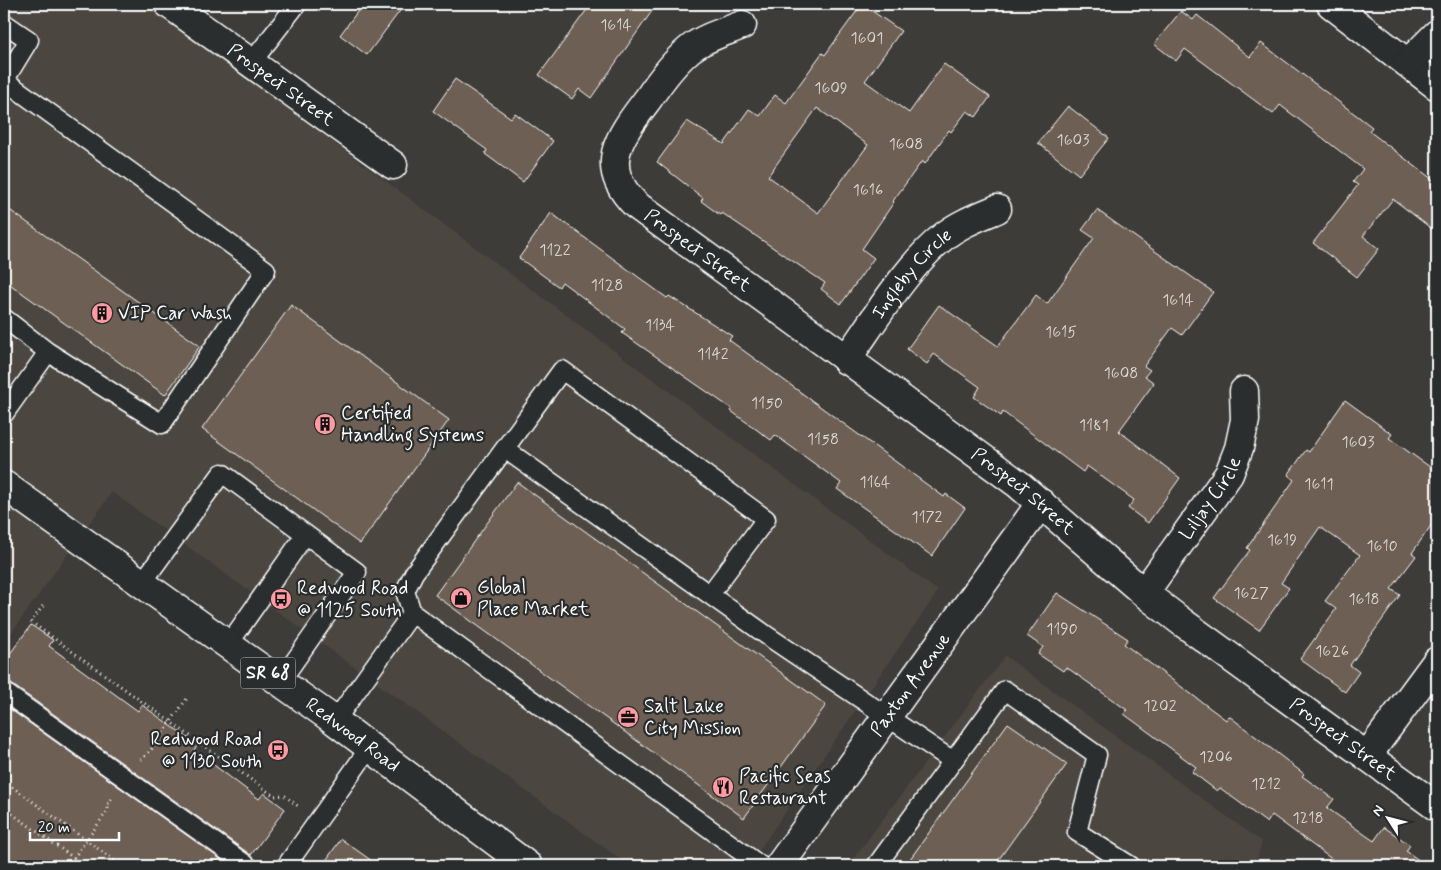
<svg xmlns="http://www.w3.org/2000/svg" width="1441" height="870" font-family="Mynerve,sans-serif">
<rect width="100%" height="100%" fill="#3e3c39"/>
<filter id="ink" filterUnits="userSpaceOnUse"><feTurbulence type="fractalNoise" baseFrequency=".02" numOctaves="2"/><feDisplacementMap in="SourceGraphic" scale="10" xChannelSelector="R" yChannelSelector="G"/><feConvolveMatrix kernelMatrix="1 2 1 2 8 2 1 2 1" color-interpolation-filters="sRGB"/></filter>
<g filter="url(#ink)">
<path fill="#4c4641" d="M4,4H147L938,591L748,866H630L112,492L4,643Z
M1005,656L1262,842L1255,866H848Z"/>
<path fill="#6d5e53" stroke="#fff" fill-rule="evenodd" d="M363,4H405L367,55L340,35Z
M591,4H657L591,98L579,89L572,99L539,75Z
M862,4L901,31L865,81L909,113L944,64L990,97L976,117L967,111L951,132L949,130L925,164L922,161L893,201L894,202L862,249L874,258L841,304L821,289L825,283L722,213L720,215L701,201L703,198L657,162L687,121L724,144L749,109L760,116L775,95L786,103L822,53L825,55ZM817,108L868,145L818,213L768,176Z
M1181,11L1193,20L1197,15L1250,57L1261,43L1372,127L1369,131L1437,183V233L1393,199L1363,236L1379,249L1357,277L1313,243L1358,185L1353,182L1363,169L1280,105L1273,114L1185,49L1176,61L1154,44Z
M455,79L511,118L515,113L553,141L523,182L485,154L487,150L433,111Z
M1068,106L1109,138L1079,175L1038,143Z
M4,206L200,346L165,395L4,280Z
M1097,210L1213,292L1182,335L1172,328L1144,366L1150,370L1145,376L1154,383L1119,431L1180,478L1148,523L1128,508L1134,500L1087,466L1083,472L1003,412L1001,416L974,397L980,387L934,354L927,364L907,349L939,305L998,346L1036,295L1047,304L1094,238L1082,230Z
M551,213L667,298L669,296L732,336L729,340L944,497L946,494L965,508L932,556L837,489L841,483L775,435L771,440L731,411L732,409L622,333L625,329L562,282L559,287L519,258Z
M291,305L449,420L360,544L202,429Z
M1345,400L1392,434L1389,438L1437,472V517L1412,553L1416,556L1391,589L1400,595L1350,665L1359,672L1345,692L1300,659L1336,609L1325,601L1360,555L1320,527L1281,583L1289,588L1259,630L1214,598L1250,550L1247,548L1294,480L1288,475L1306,450L1309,452Z
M517,482L826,705L744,818L435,595Z
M1057,593L1128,639L1124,644L1226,720L1229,716L1304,774L1302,776L1334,799L1327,808L1374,841L1384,827L1410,845L1406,851L1427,866H1341L1272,815L1267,823L1220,788L1217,791L1192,772L1196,767L1124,714L1127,710L1066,667L1063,671L1038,654L1043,647L1027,636Z
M31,625L53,640L49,646L138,711L142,705L198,745L194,750L259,799L264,793L285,809L251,855L10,683L4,682V662Z
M4,705L230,866H4Z
M1008,723L1067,764L994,866H905Z
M341,839L379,866H322Z"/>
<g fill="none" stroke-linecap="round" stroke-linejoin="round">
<g stroke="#fff" stroke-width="21">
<path id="lane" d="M4,23L29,40L4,81
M251,63L297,4
M4,80L266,270L162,424L48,352
M4,318L48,352L4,414
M505,449L769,637L953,761
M142,583L222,473L357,572L280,682
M710,594L766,519L562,370L414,573L405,591L412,613L761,866
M228,645L305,535
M4,692L248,866
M335,721L412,613
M286,866L370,747
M876,866L1005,690L1097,755L1077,832L1131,866"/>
</g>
<g stroke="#fff" stroke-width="31">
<g id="street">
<path id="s1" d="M169,4L393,165"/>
<path d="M1331,4L1437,86"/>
<path id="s2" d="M742,25C725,32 705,37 690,49C673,63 660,81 648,99C620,136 596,165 636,205L1018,484L1144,593L1182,622L1437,807"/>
<path d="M1408,63L1437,34"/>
<path id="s3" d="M846,360C873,322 908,265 943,237C959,224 978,217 997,209"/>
<path id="s4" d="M1144,593L1229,474L1239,448L1245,420L1244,391"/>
<path d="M1367,756L1437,661"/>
<path id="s5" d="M779,866L1041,503"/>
</g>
</g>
<g stroke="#fff" stroke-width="31">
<g id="primary">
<path id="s6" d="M4,485L335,721L528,866"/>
</g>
</g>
<path stroke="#fff" stroke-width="3" stroke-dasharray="1 4" stroke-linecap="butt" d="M43,606L31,622L274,796L284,795L299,807
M141,760L151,750L188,697
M4,781L122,866
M4,808L85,866
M68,866L108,810V804L112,799"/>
<use href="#lane" stroke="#2a2d2e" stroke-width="18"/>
<use href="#street" stroke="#2a2d2e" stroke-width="28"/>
<use href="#primary" stroke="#2a2d2e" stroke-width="28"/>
</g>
</g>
<defs>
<g id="building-disc" transform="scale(1.125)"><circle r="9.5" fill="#ff9aa2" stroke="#2a2d2e"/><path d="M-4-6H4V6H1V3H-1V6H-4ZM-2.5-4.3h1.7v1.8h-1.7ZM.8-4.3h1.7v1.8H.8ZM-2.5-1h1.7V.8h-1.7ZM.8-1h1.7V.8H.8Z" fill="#111"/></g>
<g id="shop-disc" transform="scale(1.125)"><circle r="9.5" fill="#ff9aa2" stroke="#2a2d2e"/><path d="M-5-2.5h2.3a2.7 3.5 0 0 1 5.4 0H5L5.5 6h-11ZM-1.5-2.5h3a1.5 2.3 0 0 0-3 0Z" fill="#111"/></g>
<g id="bus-disc" transform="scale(1.125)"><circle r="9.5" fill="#ff9aa2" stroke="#2a2d2e"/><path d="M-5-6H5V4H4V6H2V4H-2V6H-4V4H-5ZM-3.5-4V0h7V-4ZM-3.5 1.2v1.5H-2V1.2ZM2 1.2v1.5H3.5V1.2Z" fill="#111"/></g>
<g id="office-disc" transform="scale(1.125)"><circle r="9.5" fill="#ff9aa2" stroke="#2a2d2e"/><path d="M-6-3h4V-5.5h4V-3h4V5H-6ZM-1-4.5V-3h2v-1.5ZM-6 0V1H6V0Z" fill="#111"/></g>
<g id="restaurant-disc" transform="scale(1.125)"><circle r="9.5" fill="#ff9aa2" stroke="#2a2d2e"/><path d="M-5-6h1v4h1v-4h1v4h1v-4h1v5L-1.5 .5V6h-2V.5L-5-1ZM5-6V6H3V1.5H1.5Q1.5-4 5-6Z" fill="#111"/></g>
</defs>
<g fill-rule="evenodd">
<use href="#building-disc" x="102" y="313"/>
<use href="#building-disc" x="325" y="424"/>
<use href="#shop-disc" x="461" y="598"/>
<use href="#bus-disc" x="281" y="599"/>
<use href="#office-disc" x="628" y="717"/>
<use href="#bus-disc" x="278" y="750"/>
<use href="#restaurant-disc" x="723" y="787"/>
</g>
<g text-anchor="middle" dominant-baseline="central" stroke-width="4.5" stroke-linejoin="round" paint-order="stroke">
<g font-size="16" fill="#dad7d4">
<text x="616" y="25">1614</text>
<text x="867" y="38">1601</text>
<text x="831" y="88">1609</text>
<text x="1073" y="140">1603</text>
<text x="906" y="144">1608</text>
<text x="868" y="190">1616</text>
<text x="555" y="250">1122</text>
<text x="607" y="285">1128</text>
<text x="1178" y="300">1614</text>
<text x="660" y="325">1134</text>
<text x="1061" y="332">1615</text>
<text x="713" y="354">1142</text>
<text x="1121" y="373">1608</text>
<text x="767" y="403">1150</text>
<text x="1094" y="425">1181</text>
<text x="823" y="439">1158</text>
<text x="1358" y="442">1603</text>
<text x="875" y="482">1164</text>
<text x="1319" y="484">1611</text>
<text x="927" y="517">1172</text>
<text x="1282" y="540">1619</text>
<text x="1382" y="546">1610</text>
<text x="1251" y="593">1627</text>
<text x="1364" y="599">1618</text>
<text x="1062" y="629">1190</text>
<text x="1332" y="651">1626</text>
<text x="1160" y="706">1202</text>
<text x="1216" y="757">1206</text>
<text x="1266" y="784">1212</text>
<text x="1308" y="818">1218</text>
</g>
<rect fill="#2a2d2e" stroke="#bfc0c0" stroke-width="1" x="240.5" y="657.5" width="55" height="31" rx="4"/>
<g font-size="18" font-weight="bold" fill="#fff">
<text x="268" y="673">SR 68</text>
</g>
<g font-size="19" fill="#fff" stroke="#2a2d2e">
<text stroke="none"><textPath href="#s1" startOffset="138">Prospect Street</textPath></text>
<text stroke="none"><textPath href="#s2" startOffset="321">Prospect Street</textPath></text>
<text stroke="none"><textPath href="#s3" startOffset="109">Ingleby Circle</textPath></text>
<text stroke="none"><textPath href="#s2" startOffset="726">Prospect Street</textPath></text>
<text stroke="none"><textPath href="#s4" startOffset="116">Liljay Circle</textPath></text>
<text stroke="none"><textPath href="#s5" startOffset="224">Paxton Avenue</textPath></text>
<text stroke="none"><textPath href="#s6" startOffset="429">Redwood Road</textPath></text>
<text stroke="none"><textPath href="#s2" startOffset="1131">Prospect Street</textPath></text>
</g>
<g font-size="19" fill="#fff" stroke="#2a2d2e" text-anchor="start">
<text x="118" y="313">VIP Car Wash</text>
<text x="341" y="413">Certified<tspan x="341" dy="22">Handling Systems</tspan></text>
<text x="477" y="587">Global<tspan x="477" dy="22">Place Market</tspan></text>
<text x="297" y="588">Redwood Road<tspan x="297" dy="22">@ 1125 South</tspan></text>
<text x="644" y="706">Salt Lake<tspan x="644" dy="22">City Mission</tspan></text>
<text x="262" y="739" text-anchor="end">Redwood Road<tspan x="262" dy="22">@ 1130 South</tspan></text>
<text x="739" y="776">Pacific Seas<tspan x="739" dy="22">Restaurant</tspan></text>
</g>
</g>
<rect width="1441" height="870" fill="none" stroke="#2a2d2e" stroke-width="20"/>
<rect x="10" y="10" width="1421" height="850" fill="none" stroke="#fff" stroke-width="2" filter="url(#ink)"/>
<g transform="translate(1388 818) rotate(306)" stroke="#2a2d2e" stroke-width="4" paint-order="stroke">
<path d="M0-4L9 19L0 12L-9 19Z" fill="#ffffff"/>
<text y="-8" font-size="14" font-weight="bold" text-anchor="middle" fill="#ffffff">N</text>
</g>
<path d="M30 832v8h89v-8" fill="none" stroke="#ffffff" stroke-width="2.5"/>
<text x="38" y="832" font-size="15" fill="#ffffff" stroke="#2a2d2e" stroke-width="4" paint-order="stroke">20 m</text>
</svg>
